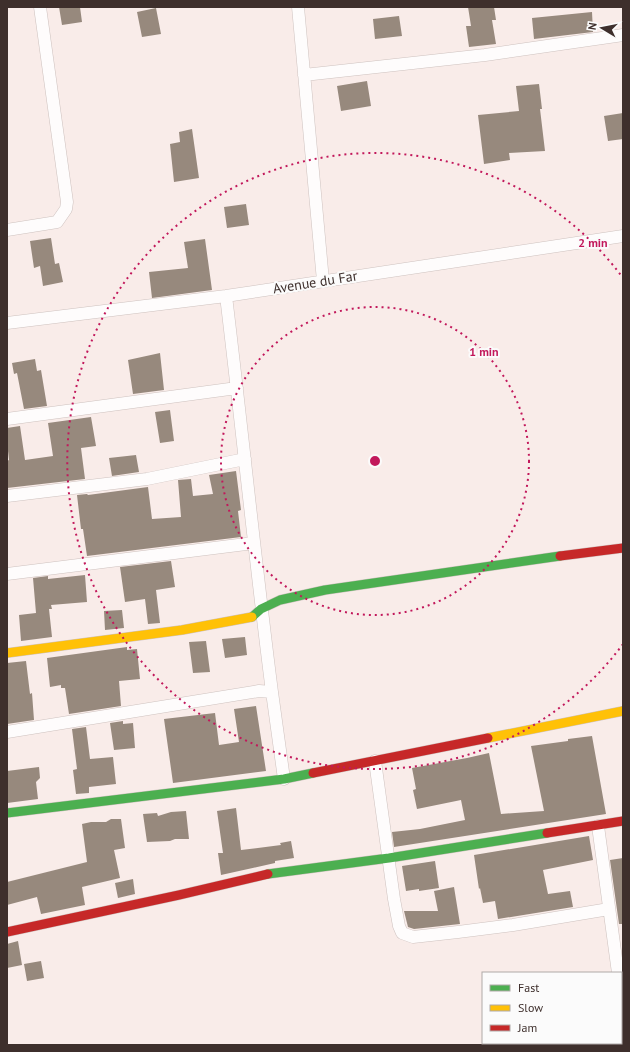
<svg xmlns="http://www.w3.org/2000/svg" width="630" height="1052" font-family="'PT Sans',sans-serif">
<rect width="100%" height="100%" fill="#f9ece9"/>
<path fill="#97897d" d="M59,7H80L82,22L62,25Z
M468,7H494L496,20H492L496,44L469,47L466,26H471Z
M156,8L161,34L142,37L137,12Z
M592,12L593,32L534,39L532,18Z
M399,16L402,36L375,39L373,19Z
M367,81L371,106L341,111L337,86Z
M539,84L542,109H540L545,151L509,153L510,160L484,164L478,115L519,111L516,86Z
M623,113V139L608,141L604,116Z
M192,129L199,178L174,182L170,144L180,142L179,132Z
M246,204L249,225L227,228L224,207Z
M51,238L55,264L59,263L63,282L43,286L40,266L34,268L30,241Z
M205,239L212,290L152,298L149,272L188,268L184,242Z
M160,353L164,390L133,394L128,360Z
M35,359L37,371L41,370L47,406L24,409L17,373L14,374L12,363Z
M170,410L174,441L160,443L155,412Z
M91,417L96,446L81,448L85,479L7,488V461L9,460L7,442V428L20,426L25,460L53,456L48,423Z
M136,455L139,472L112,476L109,458Z
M236,471L241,510L238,511L241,537L87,556L83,529H81L77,495L87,494L88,495L148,487L152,519L181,517L178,480L191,479L193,496L213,494L209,475Z
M171,561L175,587L156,590L160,623L148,624L145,599L125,602L120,567Z
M85,575L87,602L51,605L52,609H49L52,637L21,641L19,615L36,613L33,578L48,576V579Z
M122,610L124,628L105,630L104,611Z
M245,637L247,655L225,658L222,639Z
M206,641L210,672L193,673L189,642Z
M127,647V650L137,649L140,679L119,681L121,706L69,714L65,688H61V685L50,687L47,658Z
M26,661L30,694L32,693L34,720L7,724V663Z
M256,706L266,771L173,783L164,719L215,713L219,745L239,742L234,709Z
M123,721V724L133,723L135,748L114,750L110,723Z
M86,727L90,759L113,757L116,784L89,787V793L76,794L73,770L77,769L72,729Z
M592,736L606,814L394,847L392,832L420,829L465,820L461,800L417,809L413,790L416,789L412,768L467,758L489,753L501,814L544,811L531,746L568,741V739Z
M39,767L40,778L36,782L38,799L7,803V771Z
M236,808L241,850L281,845L280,843L291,841L294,858L275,861V863L221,875L218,853H223L217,811Z
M186,811L189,839H175L170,841L147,842L143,814L157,813L158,816L171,812Z
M111,819H121L125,848L114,850L120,878L82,887L85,905L41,914L37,897L7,905V882L87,862L82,824L91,822H106Z
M589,836L593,860L543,870L548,894L570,891L573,907L498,919L495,901L483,903L480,888L479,889L474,855Z
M623,858V924H619L610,860Z
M435,861L439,888L419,891V889L406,891L402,866Z
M133,879L135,894L118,898L115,883Z
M454,887L460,924L414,929L408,927L404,911H438L434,891Z
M18,941L22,965L7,968V944Z
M41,961L44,978L27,981L24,964Z"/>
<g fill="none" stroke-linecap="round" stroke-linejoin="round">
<g stroke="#cec2bf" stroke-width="13">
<path id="street" d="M298,7L323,281
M304,75L485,55L623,35
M7,230L57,222L66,209L67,202L40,7
M226,296C242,428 255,560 272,692
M7,323L226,296L623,236
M7,419L237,388
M7,496L147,479L245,459
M7,574L254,543
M7,732L259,691L272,692L284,779
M375,761L394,899L399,926L402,933L413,937L458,932L513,925L609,909
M598,826L618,973
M621,997L623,1013"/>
</g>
<g stroke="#cec2bf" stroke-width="10">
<path id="fast" d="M252,617L261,609L280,600L325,590L560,556
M7,813L284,779L313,773
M268,874L389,858L547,833"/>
</g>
<g stroke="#cec2bf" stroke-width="10">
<path id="slow" d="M7,653L182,630L252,617
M488,738L623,711"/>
</g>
<g stroke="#cec2bf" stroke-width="10">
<path id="jam" d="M560,556L623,548
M313,773L488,738
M547,833L623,821
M7,932L179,895L268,874"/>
</g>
<use href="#street" stroke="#fefcfc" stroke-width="12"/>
<use href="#fast" stroke="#4caf50" stroke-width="9"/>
<use href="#slow" stroke="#ffc107" stroke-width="9"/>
<use href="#jam" stroke="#c62828" stroke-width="9"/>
</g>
<g fill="none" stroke="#c2185b" stroke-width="2" stroke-dasharray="2 4">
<circle cx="375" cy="461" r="154"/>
<path d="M623 644A308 308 0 1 1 623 278"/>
</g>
<g text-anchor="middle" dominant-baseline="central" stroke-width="4" stroke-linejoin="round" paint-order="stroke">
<g font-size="14" fill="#3e2f2c" stroke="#fbfbfb">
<text transform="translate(315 282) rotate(-9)">Avenue du Far</text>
</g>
</g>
<circle cx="375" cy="461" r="6" fill="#c2185b" stroke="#fbfbfb" stroke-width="2"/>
<g font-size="12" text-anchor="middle" font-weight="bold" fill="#c2185b" stroke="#fbfbfb" stroke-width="4" stroke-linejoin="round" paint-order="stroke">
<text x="593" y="247">2 min</text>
<text x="484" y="356">1 min</text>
</g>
<rect width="630" height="1052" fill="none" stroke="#3e2f2c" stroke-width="16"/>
<rect x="482" y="972" width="140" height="72" fill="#fbfbfb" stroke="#afa9a8"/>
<rect x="490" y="985" width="20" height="6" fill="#4caf50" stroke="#afa9a8"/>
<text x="518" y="992" font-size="12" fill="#3e2f2c">Fast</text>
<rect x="490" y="1005" width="20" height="6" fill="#ffc107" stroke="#afa9a8"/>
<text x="518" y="1012" font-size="12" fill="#3e2f2c">Slow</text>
<rect x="490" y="1025" width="20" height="6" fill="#c62828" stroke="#afa9a8"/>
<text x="518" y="1032" font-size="12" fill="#3e2f2c">Jam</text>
<g transform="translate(602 28) rotate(280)" stroke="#fbfbfb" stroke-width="3" paint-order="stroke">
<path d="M0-3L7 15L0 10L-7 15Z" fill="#3e2f2c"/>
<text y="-6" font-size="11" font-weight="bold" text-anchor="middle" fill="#3e2f2c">N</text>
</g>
</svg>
